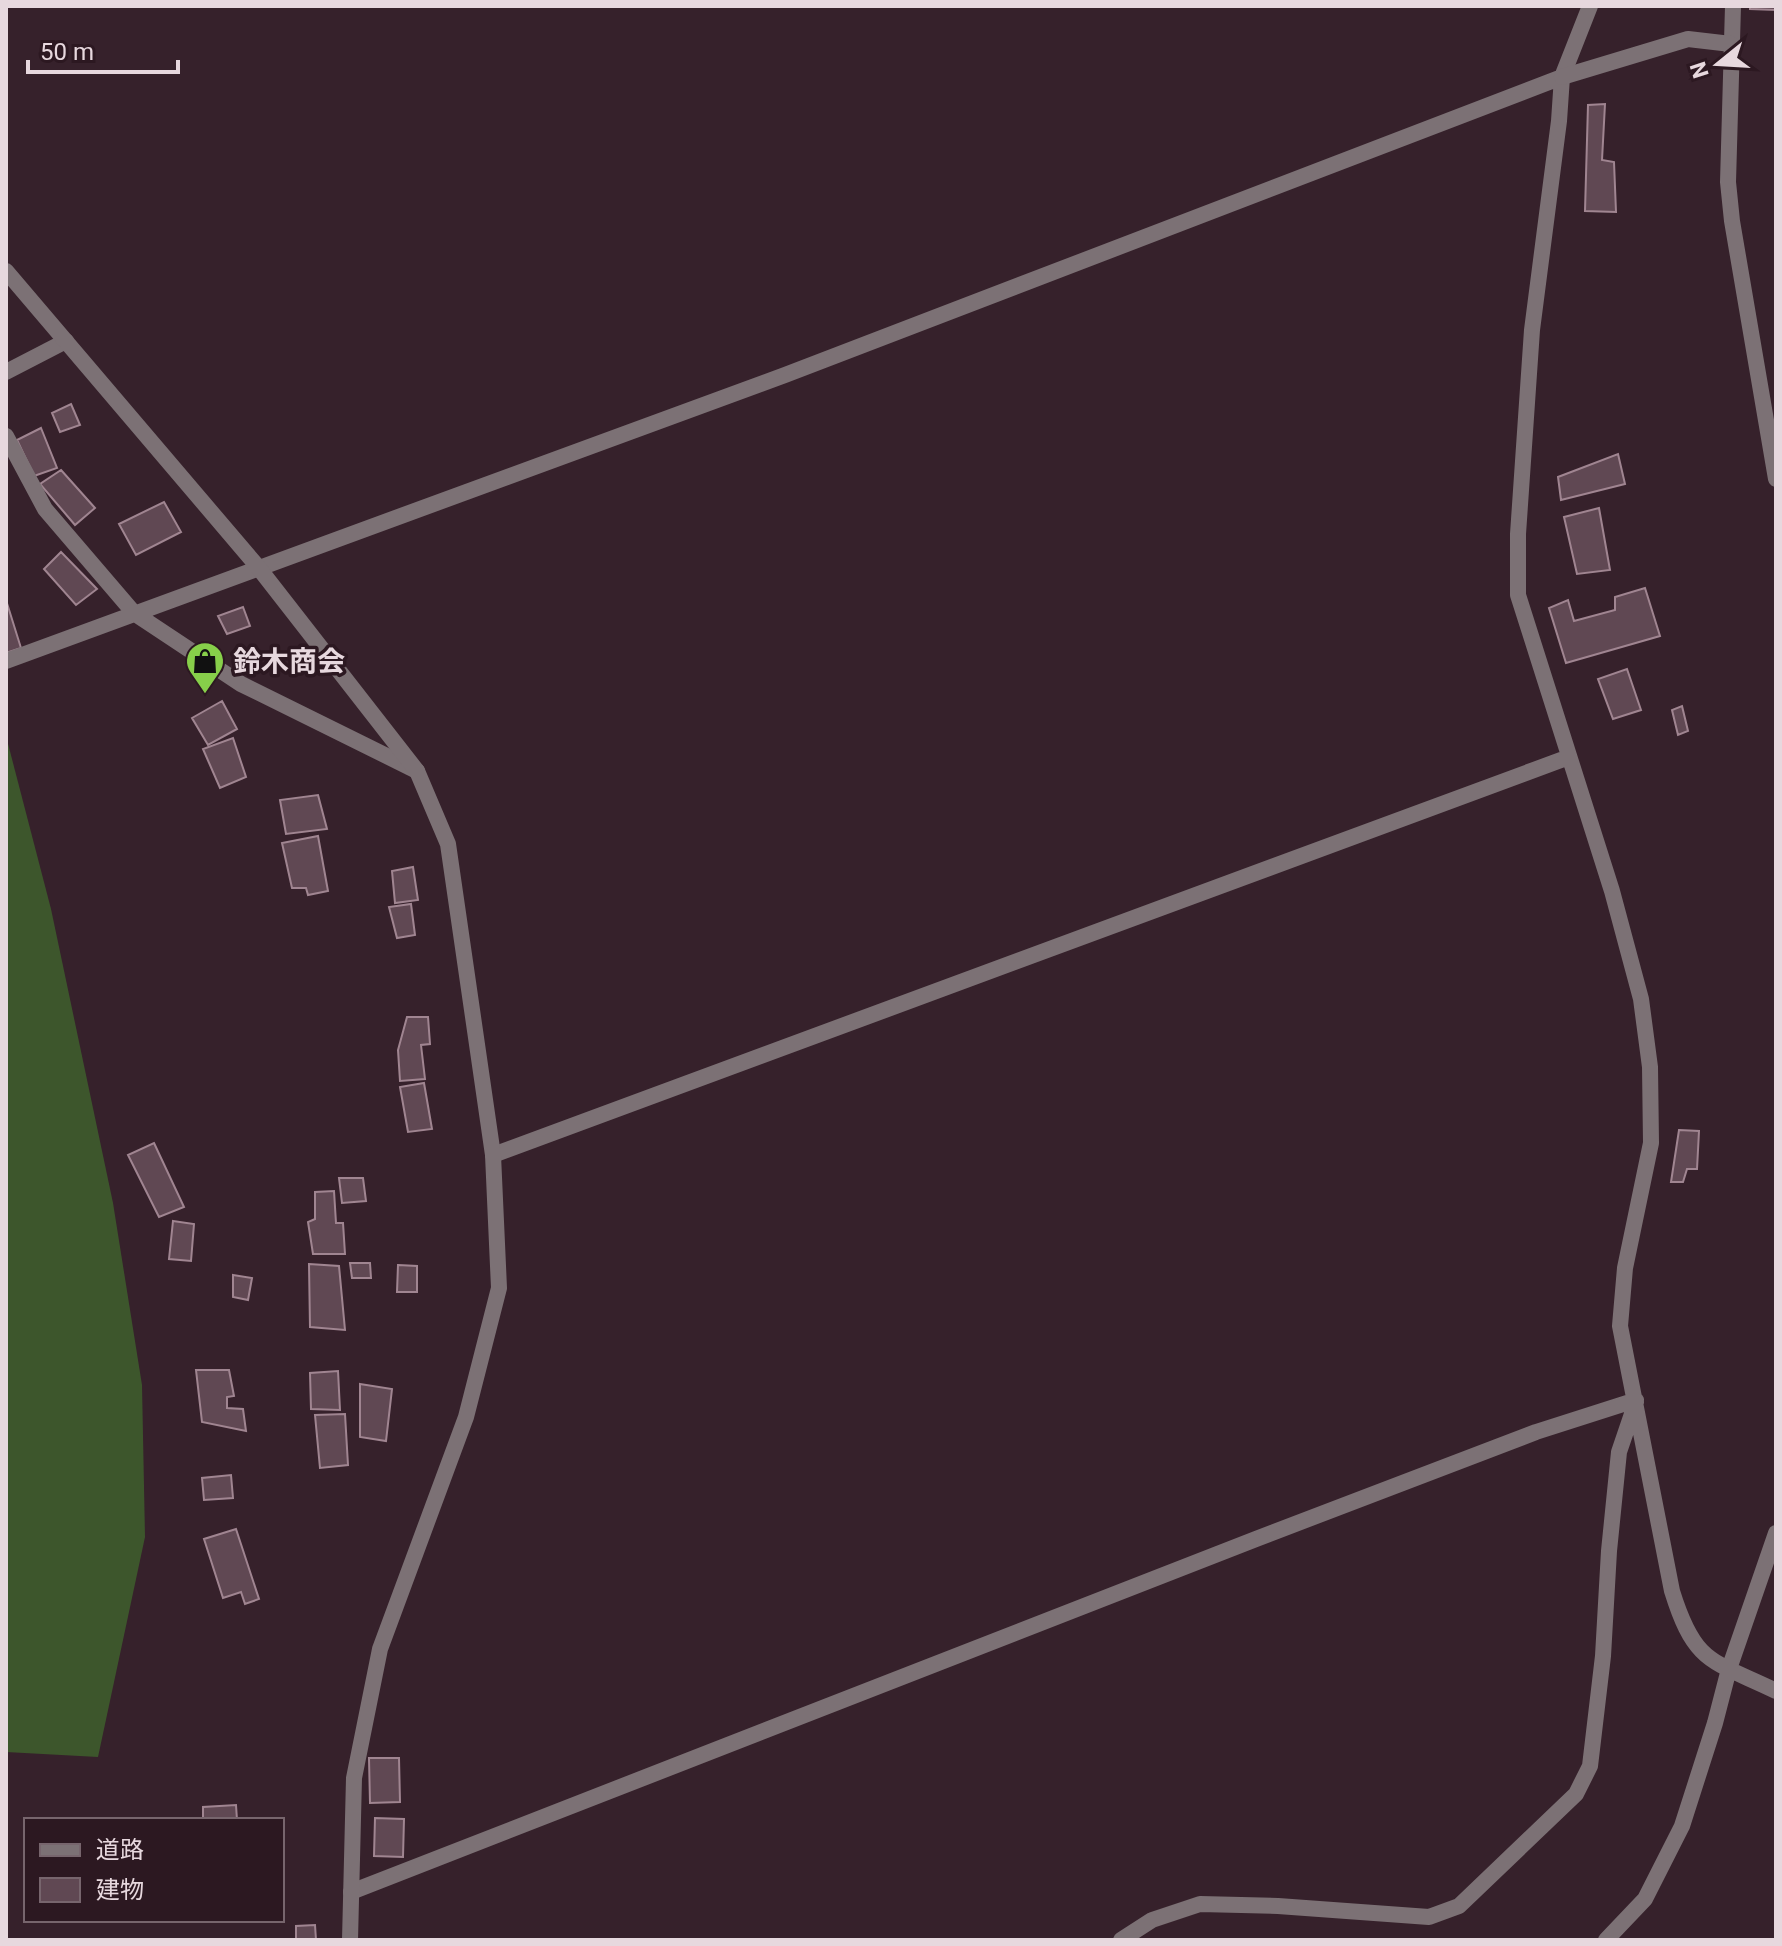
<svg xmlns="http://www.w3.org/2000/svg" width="1782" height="1946" font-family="Roboto,'Noto Sans JP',sans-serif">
<rect width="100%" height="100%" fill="#36212b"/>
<path fill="#3d562c" d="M6,736L51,909L113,1203L142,1385L145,1537L98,1757L6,1752Z"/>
<path fill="#604853" stroke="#a08591" stroke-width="2" d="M1750,6H1776V10L1750,9Z
M1605,104L1602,160L1614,162L1616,212L1585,211L1588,105Z
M71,404L80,425L60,432L52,413Z
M41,428L57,468L34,476L17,440Z
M1618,454L1625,484L1561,500L1558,477Z
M61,470L95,508L75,525L40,484Z
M164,502L181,532L136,555L119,524Z
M1599,508L1610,570L1577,574L1564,517Z
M61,552L97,589L76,605L44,569Z
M1645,588L1660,636L1566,663L1549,608L1568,600L1574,621L1615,610V597Z
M6,600L21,648L6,653Z
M243,607L250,626L227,634L218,616Z
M1627,669L1641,710L1613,719L1598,679Z
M222,701L237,729L208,745L192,718Z
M1682,706L1688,731L1678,735L1672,710Z
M233,738L246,777L220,788L203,749Z
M318,795L327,829L286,834L280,800Z
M318,836L328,891L308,895L306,888H292L282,843Z
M413,867L418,900L395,903L392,871Z
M411,904L415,935L397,938L389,907Z
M407,1017H428L430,1044L421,1045L425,1079L400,1081L398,1050Z
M424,1083L432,1129L408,1132L400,1087Z
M1679,1130L1699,1131L1697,1169H1687L1683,1182H1671Z
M154,1143L184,1207L159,1217L128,1155Z
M339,1178H363L366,1201L342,1203Z
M334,1191L336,1223H343L345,1254H313L308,1222L315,1219V1192Z
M173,1221L194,1224L191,1261L169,1259Z
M350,1263H370L371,1278H352Z
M309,1264L339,1266L345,1330L310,1327Z
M398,1265L417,1266V1292H397Z
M233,1275L252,1278L248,1300L233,1297Z
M196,1370H229L234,1396L227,1397V1408L243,1409L246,1431L202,1422Z
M338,1371L340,1410L311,1409L310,1373Z
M360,1384L392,1389L386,1441L360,1437Z
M345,1414L348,1465L320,1468L315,1415Z
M231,1475L233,1498L204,1500L202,1478Z
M236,1529L259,1599L245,1604L241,1592L223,1598L204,1539Z
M369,1758H399L400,1802L370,1803Z
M236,1805L237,1820H203V1807Z
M375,1818L404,1819L403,1857L374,1856Z
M315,1925L316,1940H296V1926Z"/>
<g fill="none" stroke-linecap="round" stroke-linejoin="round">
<path stroke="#7c7175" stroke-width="16" d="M1733,6L1728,182L1732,221L1776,479
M1562,77L1559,121L1532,330L1518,534V595L1612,891L1641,999L1650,1067L1651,1143L1625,1268L1620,1326L1672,1591C1695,1665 1712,1660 1776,1691
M6,372L66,341
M6,436L45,509L134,613L241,684L417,771
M6,661L785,375L1562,77L1590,6
M493,1155L1569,757
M351,1892L1256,1539L1536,1432L1636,1400
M1121,1940L1152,1920L1200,1904L1278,1906L1429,1917L1459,1906L1576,1794L1590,1766L1603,1656L1609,1551L1619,1452L1636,1402
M1606,1940L1645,1899L1682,1826L1715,1723L1729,1669L1776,1533"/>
<path stroke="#7c7175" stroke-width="16" d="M1562,77L1688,39L1731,44
M6,271L258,567L417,771L448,844L493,1155L499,1288L466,1417L380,1649L354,1778L350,1940"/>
</g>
<defs>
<g id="shop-pin" transform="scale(2)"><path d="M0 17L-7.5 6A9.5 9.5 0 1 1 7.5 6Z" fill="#87cf4a" stroke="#2c1821"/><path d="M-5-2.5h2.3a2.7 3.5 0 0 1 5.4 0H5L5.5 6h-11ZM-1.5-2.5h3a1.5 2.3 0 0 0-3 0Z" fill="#111"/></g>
</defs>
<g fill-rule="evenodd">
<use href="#shop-pin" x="205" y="661"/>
</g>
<g text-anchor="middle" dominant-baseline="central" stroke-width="7" stroke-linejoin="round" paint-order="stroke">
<g font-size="28" font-weight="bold" fill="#e7d8de" stroke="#2c1821" text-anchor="start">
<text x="233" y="661">鈴木商会</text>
</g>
</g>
<rect width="1782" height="1946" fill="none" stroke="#e7d8de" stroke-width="16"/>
<rect x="24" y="1818" width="260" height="104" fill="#2c1821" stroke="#77656d" stroke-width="2"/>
<rect x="40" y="1844" width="40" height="12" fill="#7c7175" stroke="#77656d" stroke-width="2"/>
<text x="96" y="1858" font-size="24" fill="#e7d8de">道路</text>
<rect x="40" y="1878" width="40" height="24" fill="#604853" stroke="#77656d" stroke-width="2"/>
<text x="96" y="1898" font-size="24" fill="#e7d8de">建物</text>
<g transform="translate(1718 64) rotate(252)" stroke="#2c1821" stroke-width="6" paint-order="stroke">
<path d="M0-6L14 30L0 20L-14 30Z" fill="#e7d8de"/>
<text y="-12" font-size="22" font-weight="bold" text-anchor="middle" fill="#e7d8de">N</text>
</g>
<path d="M28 60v12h150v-12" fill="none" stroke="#e7d8de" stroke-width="4"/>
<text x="40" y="60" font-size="24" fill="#e7d8de" stroke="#2c1821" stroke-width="6" paint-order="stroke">50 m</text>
</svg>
